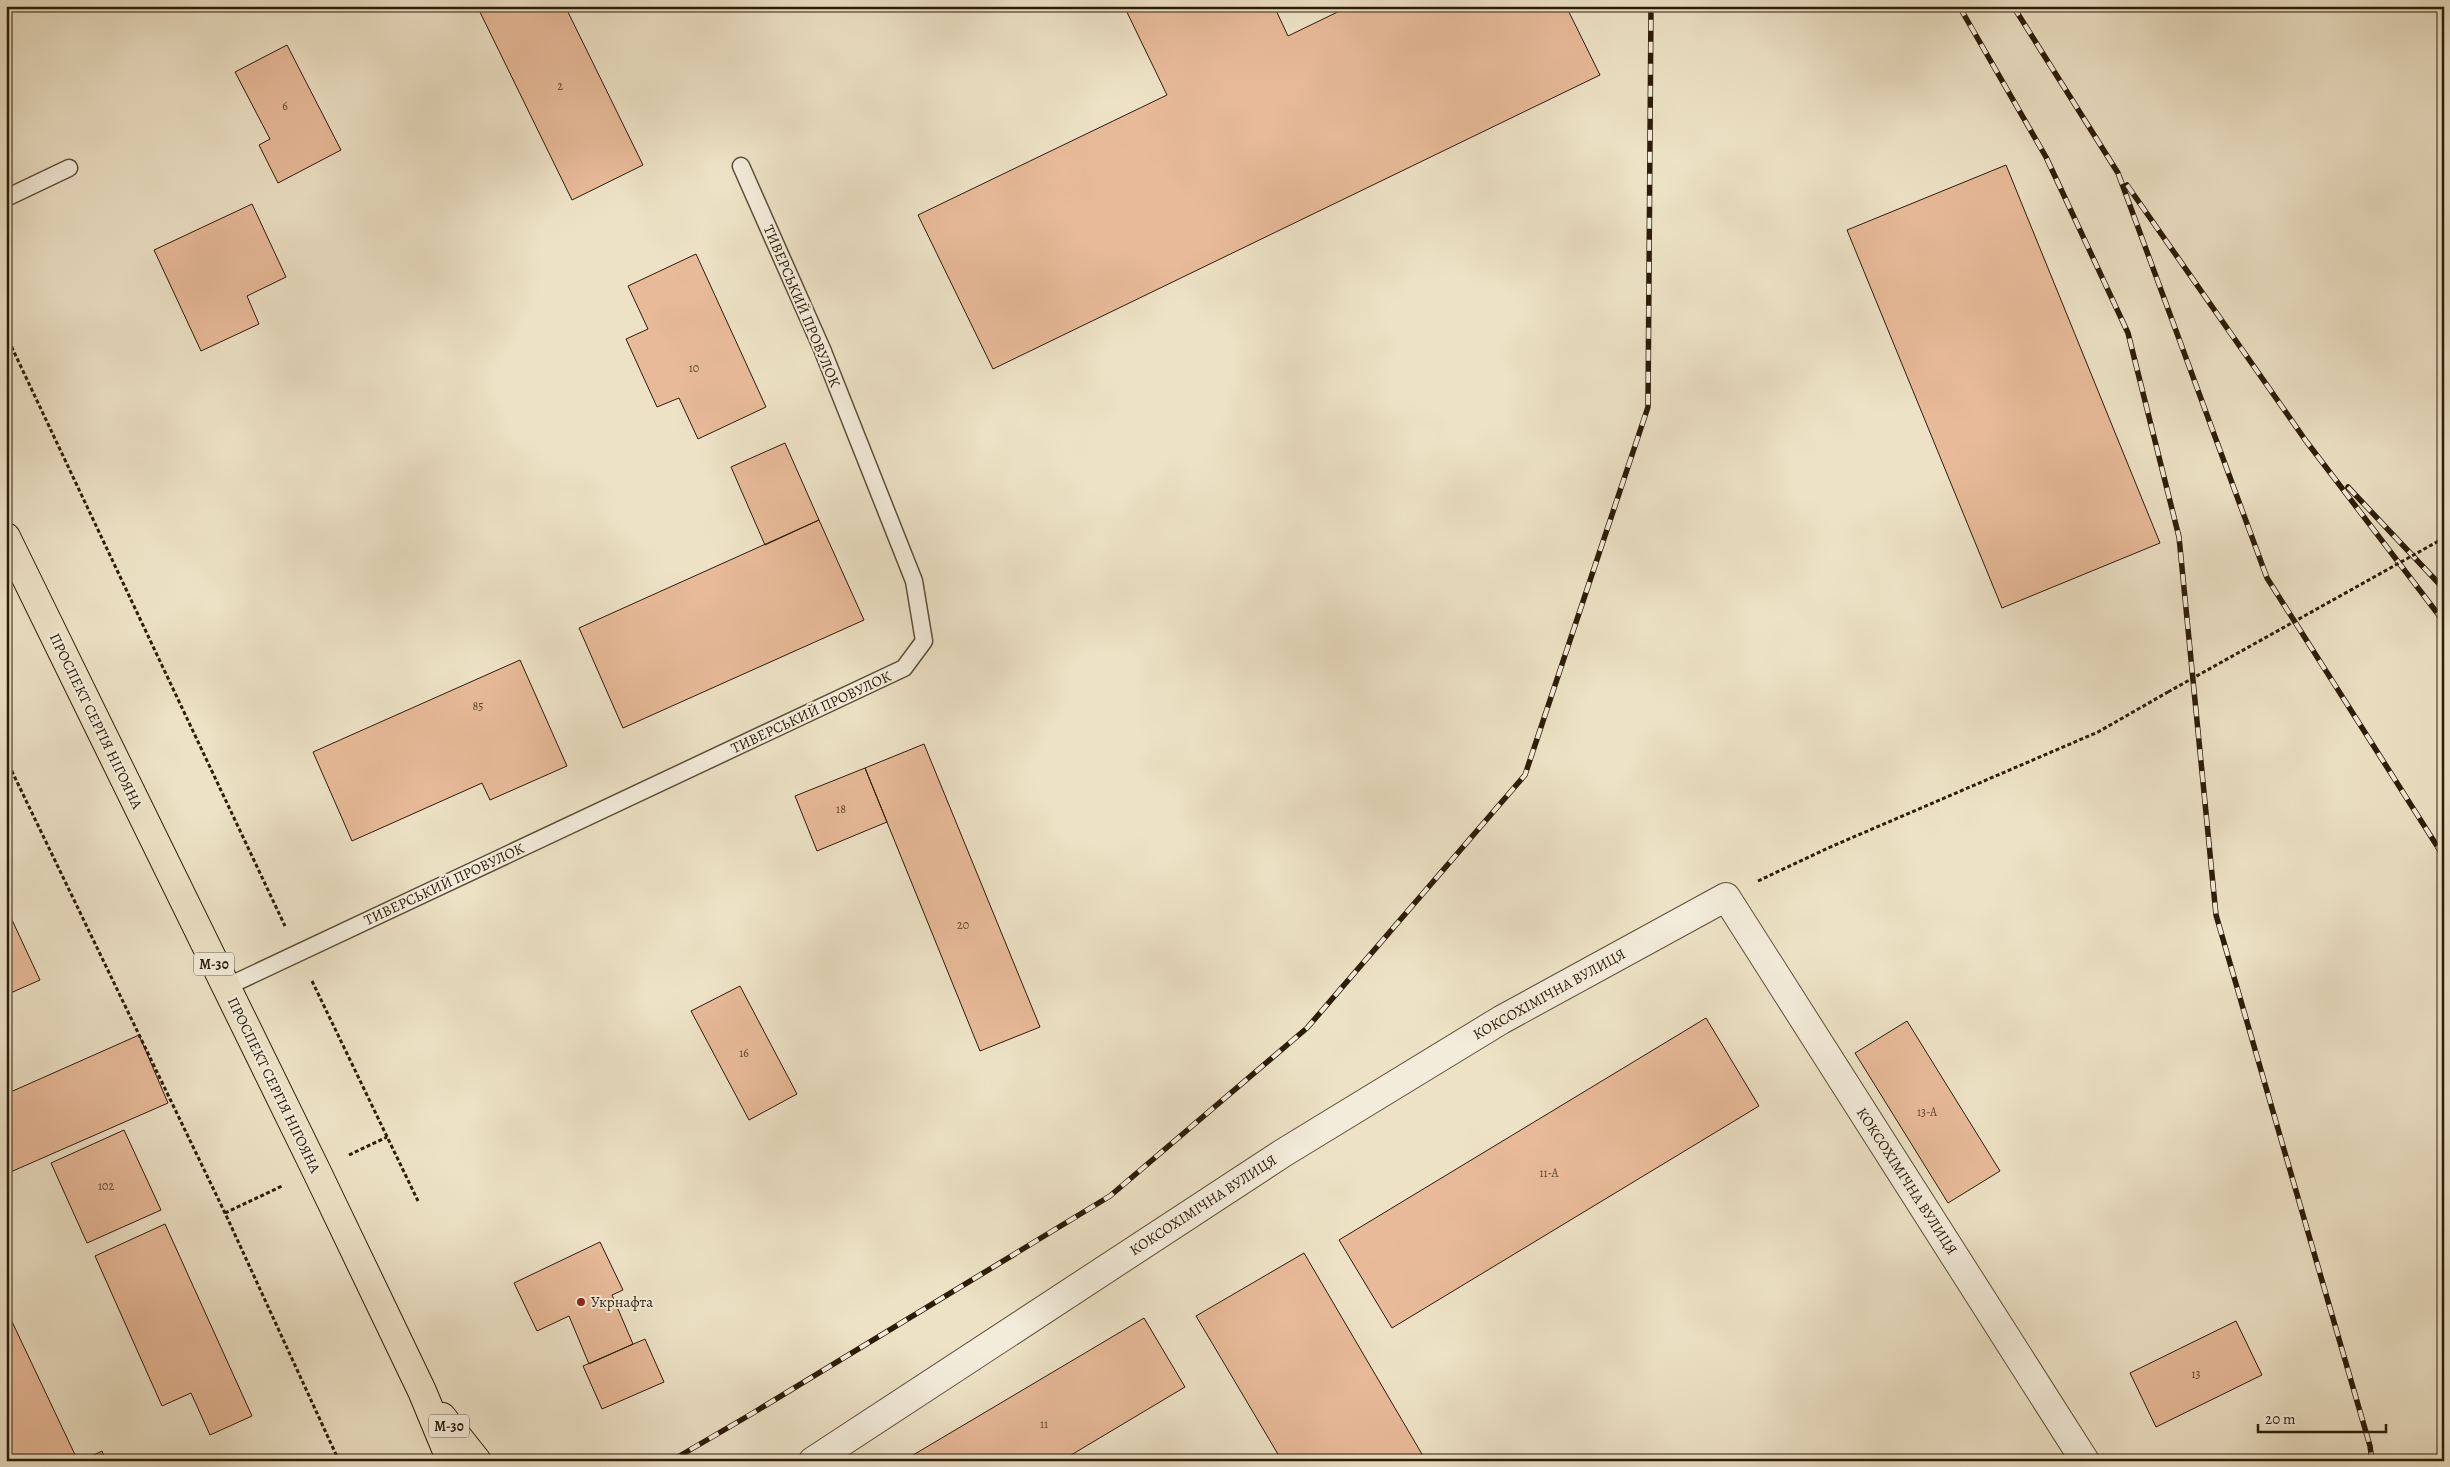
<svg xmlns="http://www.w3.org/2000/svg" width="2450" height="1467" font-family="Alegreya,serif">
<rect width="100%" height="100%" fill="#ede2c6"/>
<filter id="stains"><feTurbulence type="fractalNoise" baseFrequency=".004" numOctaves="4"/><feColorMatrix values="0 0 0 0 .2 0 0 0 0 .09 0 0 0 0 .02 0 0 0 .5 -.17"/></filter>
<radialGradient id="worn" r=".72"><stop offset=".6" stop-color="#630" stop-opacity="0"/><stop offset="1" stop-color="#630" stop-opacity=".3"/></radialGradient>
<path fill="#e8ba99" stroke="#2d1c07" d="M477,6H565L643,165L572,200Z
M1124,6H1274L1288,36L1350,6H1566L1600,75L993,369L918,215L1167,95Z
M287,45L341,150L278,183L259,145L270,139L235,72Z
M2006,165L2160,543L2002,608L1847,230Z
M252,204L286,277L247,296L259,324L201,351L154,250Z
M696,254L766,407L698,439L679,398L657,407L626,339L648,329L628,286Z
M785,443L819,520L765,545L731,467Z
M819,520L864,620L623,728L579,628Z
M520,660L567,766L490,800L482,783L352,841L313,752Z
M924,744L1040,1027L980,1051L865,768Z
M865,768L887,822L817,851L795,796Z
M6,907L40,980L6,995Z
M740,986L797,1094L749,1120L691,1011Z
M1706,1018L1759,1106L1392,1328L1339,1240Z
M1907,1021L2000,1171L1948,1203L1855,1053Z
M139,1035L168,1103L6,1174V1094Z
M124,1130L161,1210L87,1243L51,1163Z
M165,1224L252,1416L210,1435L191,1393L162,1406L95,1256Z
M600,1242L623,1290L612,1295L633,1344L589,1364L569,1316L537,1331L514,1283Z
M1304,1253L1426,1461H1282L1196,1316Z
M6,1309L78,1461H12L6,1448Z
M1144,1318L1185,1387L1061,1461H903Z
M2236,1321L2262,1375L2156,1427L2130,1373Z
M645,1339L664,1382L602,1409L583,1366Z
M102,1451L106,1461H82Z"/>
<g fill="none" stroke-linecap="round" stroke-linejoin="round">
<g stroke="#5d4e37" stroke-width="19">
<path id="service" d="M6,198L69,168
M226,987L904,668L924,641L914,581L822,349L741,166"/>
</g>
<g stroke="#5d4e37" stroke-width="30">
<path id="minor" d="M813,1461L1283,1153L1501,1020L1726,897L2085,1461"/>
</g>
<g stroke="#2d1c07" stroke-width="30">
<path id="trunk" d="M6,537L316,1170L422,1391L451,1461
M442,1417L477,1461"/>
</g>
<path stroke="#2d1c07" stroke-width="3" stroke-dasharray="4 2.5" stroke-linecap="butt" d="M6,335L285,926
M6,759L225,1213L339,1461
M1758,881L1828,848L2098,732L2168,692
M312,981L418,1201
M349,1155L387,1137
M225,1213L282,1186"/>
<use href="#service" stroke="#f3ecda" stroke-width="16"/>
<use href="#minor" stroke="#f3ecda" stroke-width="28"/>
<use href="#trunk" stroke="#ede2c6" stroke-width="28"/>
<g stroke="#2d1c07" stroke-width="5.5">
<path id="rail" d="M1959,6L2046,157L2128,333L2179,537L2216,915L2370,1446L2372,1461
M2013,6L2118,173L2267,578L2444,857
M2127,185L2306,441L2444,622
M2348,487L2444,589
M671,1461L753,1413L1110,1196L1307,1028L1525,775L1648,407L1651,6"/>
</g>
<use href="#rail" stroke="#f3ecda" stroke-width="4" stroke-dasharray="11" stroke-linecap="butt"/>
<path stroke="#2d1c07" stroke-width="3" stroke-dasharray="4 2.5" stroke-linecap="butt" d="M2168,692L2444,538"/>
</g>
<circle fill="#8f2418" stroke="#f3ecda" stroke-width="2" cx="581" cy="1302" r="5"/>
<g text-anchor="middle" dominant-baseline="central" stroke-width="4" stroke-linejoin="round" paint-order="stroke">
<g font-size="12" fill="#5c442c">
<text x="560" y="86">2</text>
<text x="285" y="106">6</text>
<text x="694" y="368">10</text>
<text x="478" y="706">85</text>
<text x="841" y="809">18</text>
<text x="963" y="925">20</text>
<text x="744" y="1053">16</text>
<text x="1927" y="1112">13-А</text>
<text x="1549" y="1173">11-А</text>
<text x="106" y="1186">102</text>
<text x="2196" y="1374">13</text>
<text x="1044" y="1424">11</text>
</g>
<g fill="#f3ecda" stroke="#685a46" stroke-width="1">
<rect x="194" y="952.5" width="40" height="23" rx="4"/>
<rect x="429" y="1414.5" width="40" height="23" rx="4"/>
</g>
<g font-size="14" font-weight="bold" fill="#2d1c07">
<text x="214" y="964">М-30</text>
<text x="449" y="1426">М-30</text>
</g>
<g font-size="15" fill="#2d1c07" stroke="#f3ecda">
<text transform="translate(802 306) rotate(67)">ТИВЕРСЬКИЙ ПРОВУЛОК</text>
<text transform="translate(811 712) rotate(-25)">ТИВЕРСЬКИЙ ПРОВУЛОК</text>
<text transform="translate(96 721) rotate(64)">ПРОСПЕКТ СЕРГІЯ НІГОЯНА</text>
<text transform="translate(444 884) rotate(-25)">ТИВЕРСЬКИЙ ПРОВУЛОК</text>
<text transform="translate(1549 994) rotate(-29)">КОКСОХІМІЧНА ВУЛИЦЯ</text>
<text transform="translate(274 1085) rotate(64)">ПРОСПЕКТ СЕРГІЯ НІГОЯНА</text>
<text transform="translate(1907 1181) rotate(57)">КОКСОХІМІЧНА ВУЛИЦЯ</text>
<text transform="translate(1203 1205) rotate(-33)">КОКСОХІМІЧНА ВУЛИЦЯ</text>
</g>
<g font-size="15" fill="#2d1c07" stroke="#f3ecda" text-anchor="start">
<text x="591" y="1302">Укрнафта</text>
</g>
</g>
<rect width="2450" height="1467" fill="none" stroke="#ede2c6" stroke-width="25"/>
<rect x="8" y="8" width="2435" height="1452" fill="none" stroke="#2d1c07" stroke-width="2.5"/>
<rect x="12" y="12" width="2425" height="1442" fill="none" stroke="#2d1c07"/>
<path d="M2258 1424v8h128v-8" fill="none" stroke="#2d1c07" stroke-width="2.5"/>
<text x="2265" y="1424" font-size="15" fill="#2d1c07" stroke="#f3ecda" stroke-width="4" paint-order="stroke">20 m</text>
<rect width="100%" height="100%" filter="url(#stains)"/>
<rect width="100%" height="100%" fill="url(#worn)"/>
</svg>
